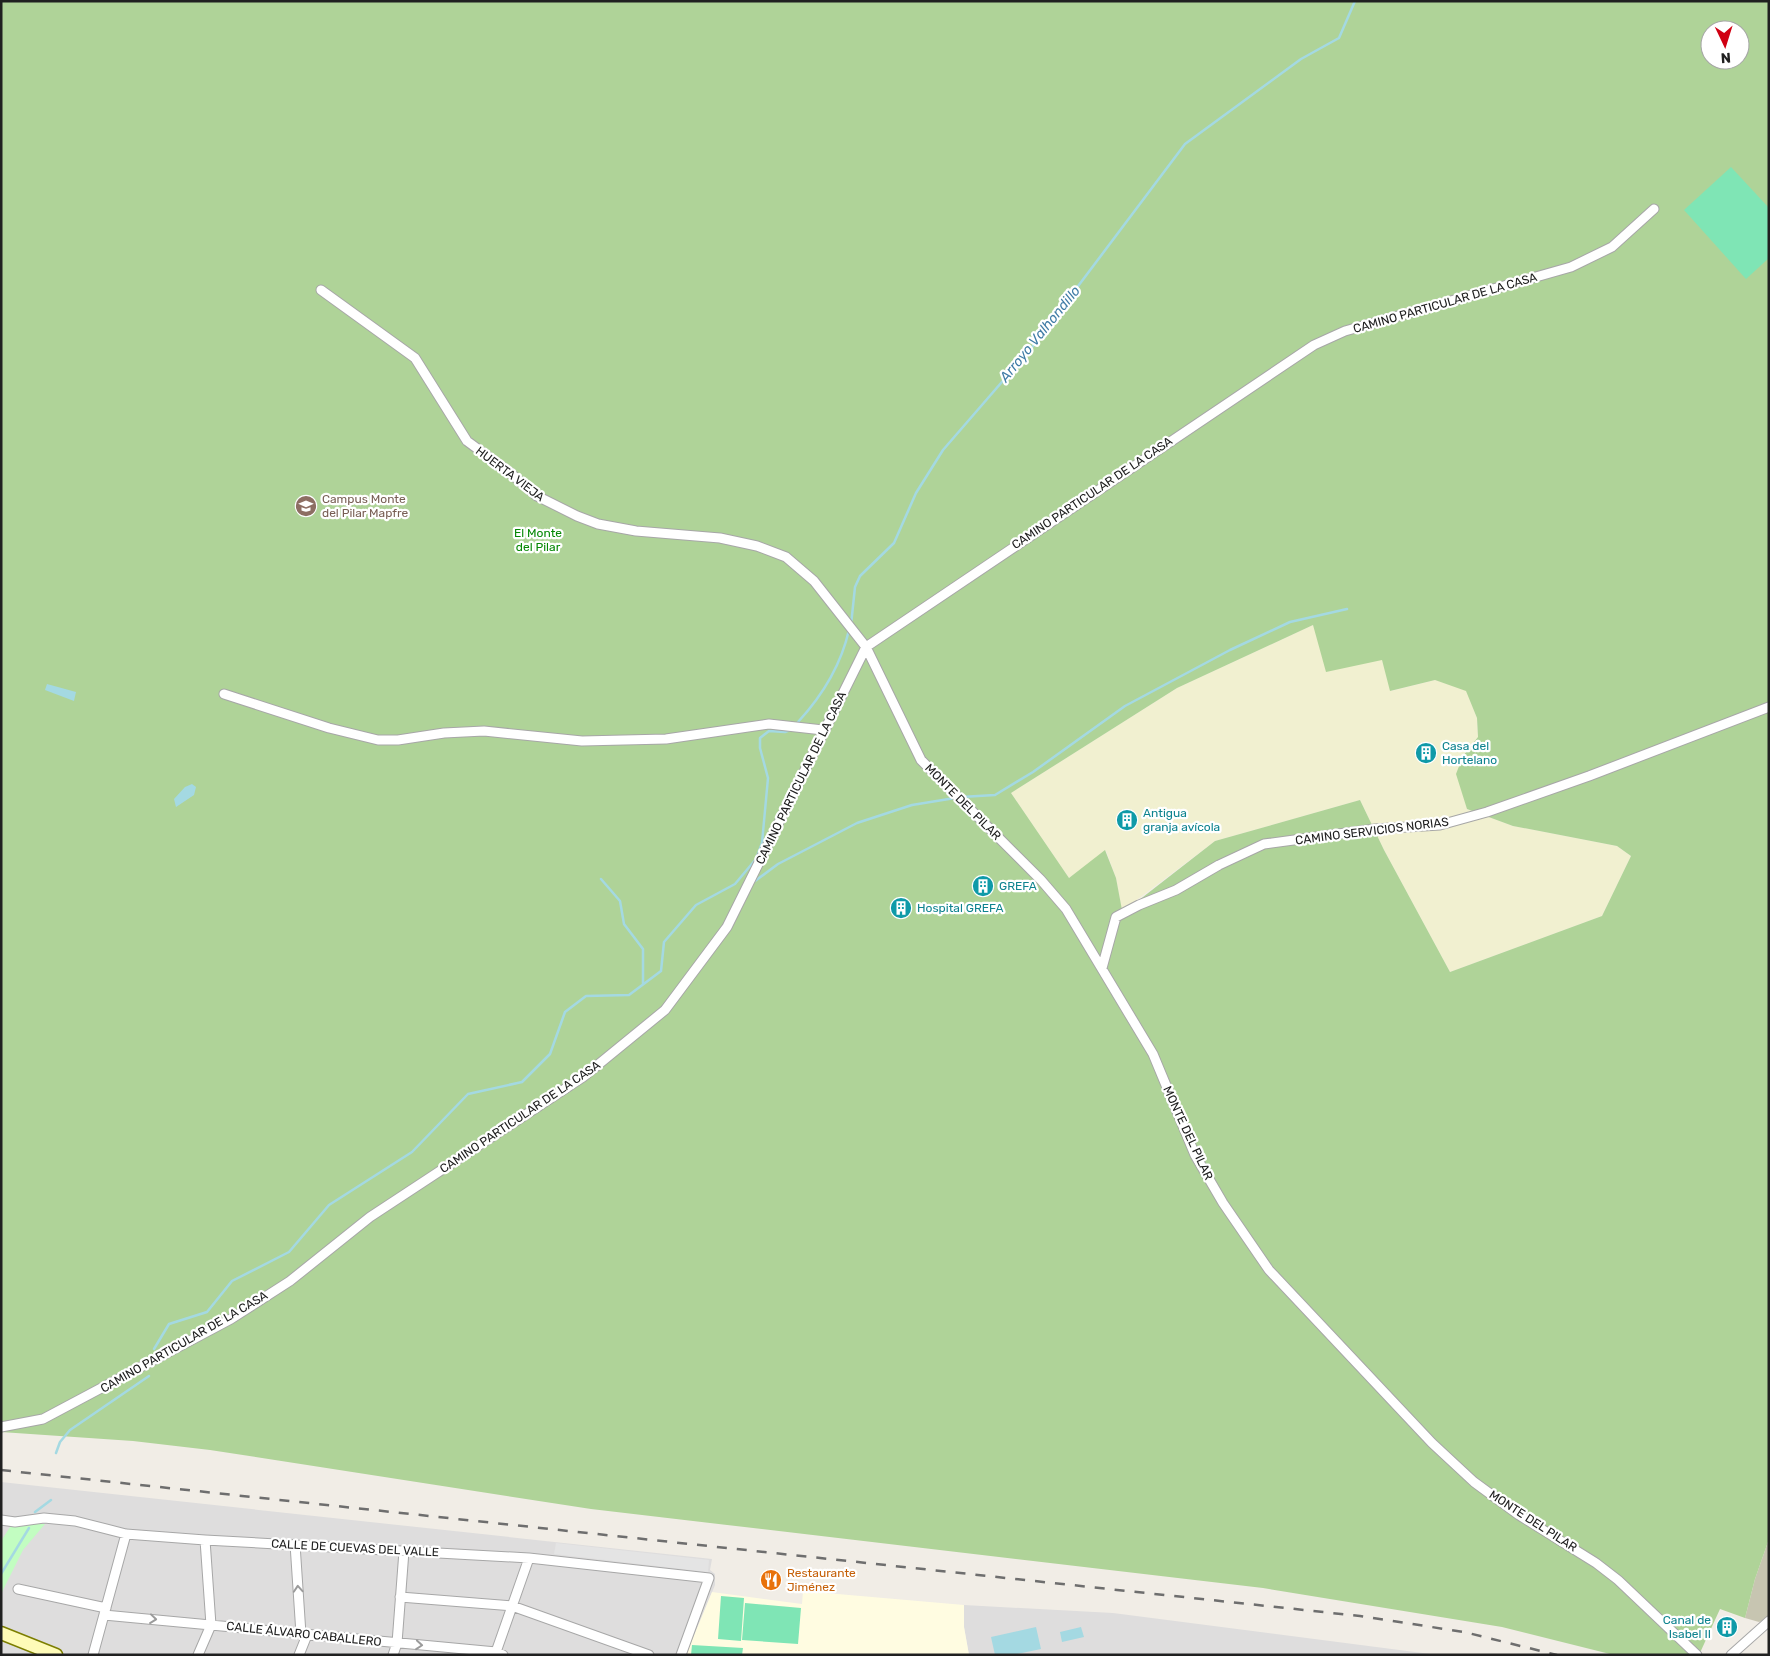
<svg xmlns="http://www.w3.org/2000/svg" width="1770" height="1656" font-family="Rubik,sans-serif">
<rect width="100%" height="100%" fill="#f1ede6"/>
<path fill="#dedddd" d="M1,1482L712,1559L710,1570L715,1574V1585L686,1655H1Z
M964,1605L1113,1613L1438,1655H969L964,1627Z"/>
<path fill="#fffce1" d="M803,1591L964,1605V1627L969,1655H686L712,1592L802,1604Z"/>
<path fill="#c7c5b1" d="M1769,1539V1617L1759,1622L1745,1618L1755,1579Z"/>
<path fill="#f1f0d0" d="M1313,625L1316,632L1382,660L1391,691L1435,680L1466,690L1477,718L1478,738L1463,756L1467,809L1513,826L1617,846L1631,856L1602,916L1450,972L1384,850L1360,800L1215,841L1122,911L1116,878L1106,851L1069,878L1011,793L1177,688Z"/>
<path fill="#afd398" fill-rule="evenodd" d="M1,1H1769V1539L1755,1579L1745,1618L1720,1609L1699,1655H1614L1502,1627L1263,1588L591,1509L210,1450L133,1441L1,1432ZM1710,30H1740V60H1710ZM1313,625L1326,672L1382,660L1390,691L1435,680L1466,691L1477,718L1478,737L1463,756L1456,774L1467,809L1513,826L1617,846L1631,856L1602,916L1450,972L1384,850L1360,800L1215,841L1134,904L1122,910L1116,878L1105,850L1069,878L1011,793L1177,688Z"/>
<path fill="#c2fdc1" d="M12,1524H45L23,1550L1,1594V1541Z"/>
<path fill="#7fe5b5" d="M1731,167L1769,208V258L1746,279L1684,210Z
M721,1596L744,1598L741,1641L718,1639Z
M745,1603L801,1608L798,1644L742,1640Z
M692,1645L743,1648L742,1655H691Z"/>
<path fill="#e4e4e4" d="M556,1543L709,1560L708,1572L554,1554Z"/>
<path fill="#a4d9e2" d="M47,684L76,692L74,701L45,690Z
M192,784L196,787L194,795L176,807L174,799L185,787Z
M1036,1627L1041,1649L1013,1655H995L991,1637Z
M1081,1627L1084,1637L1062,1642L1060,1632Z"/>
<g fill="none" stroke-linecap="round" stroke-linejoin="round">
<path stroke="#a4d9e2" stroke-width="2.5" d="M851,625L855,587L860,576L894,543L916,493L943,450L1033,346L1185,144L1301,59L1339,38L1355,1
M798,722C822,696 841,665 849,630
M961,797L995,795L1033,772L1125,706L1230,650L1290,622L1347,609
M601,879L620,901L624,924L643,949V984
M755,881L778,864L857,823L912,805L955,798
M154,1349L169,1324L207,1312L232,1281L289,1252L329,1205L412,1152L468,1094L522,1082L550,1054L565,1012L586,996L629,995L661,971L664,942L696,905L735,884L756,859L762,843L768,778L760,748V738L769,731L785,732L790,730
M56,1453L60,1442L70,1430L149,1376
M35,1512L51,1500
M1,1574L29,1528"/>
<g stroke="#a7a7a7" stroke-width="11">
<path id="street" d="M321,290L415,358L467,441L509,472L537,496L577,516L598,524L636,531L720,538L757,546L786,557L814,581L866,647L921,760L1041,880L1066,909L1153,1054L1195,1155L1223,1203L1269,1270L1432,1443L1474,1482L1519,1515L1596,1563L1618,1580L1697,1655
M224,694L329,728L378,740H398L444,733L484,731L582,741L666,739L769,724L823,730
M1102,968L1116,917L1139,905L1176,890L1219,865L1264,844L1375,829L1440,825L1487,812L1589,776L1769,707
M1,1427L43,1419L231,1319L290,1281L370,1217L583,1077L665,1010L727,927L866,647L1314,345L1345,331L1571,267L1612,247L1654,209
M1,1520L15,1522L44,1518L75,1521L126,1534L205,1540L529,1558L709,1578L681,1655
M295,1544L301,1634
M18,1589L106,1608
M400,1597L512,1606L649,1655
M104,1615L496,1652L503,1655
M496,1652L529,1558
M93,1655L126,1534
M198,1655L211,1625L205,1540
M299,1655L307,1635
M393,1655L397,1643L404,1551
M1731,1655L1769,1621"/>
</g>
<g stroke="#7c7e00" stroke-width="15">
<path id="secondary" d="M1,1633L56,1655"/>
</g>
<use href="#street" stroke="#fff" stroke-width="9"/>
<use href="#secondary" stroke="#fefbb8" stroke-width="12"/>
<path stroke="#6e6e6e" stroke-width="2.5" stroke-dasharray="10 10" stroke-linecap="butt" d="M1,1470L1360,1616L1464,1632L1557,1655"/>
</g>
<defs><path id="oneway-chevron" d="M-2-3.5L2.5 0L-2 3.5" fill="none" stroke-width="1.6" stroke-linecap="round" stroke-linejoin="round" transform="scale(1.25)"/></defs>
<g stroke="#9b9b9b">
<use href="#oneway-chevron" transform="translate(298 1589) rotate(-94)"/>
<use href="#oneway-chevron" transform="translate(153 1619) rotate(6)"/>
<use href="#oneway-chevron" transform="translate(419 1645) rotate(5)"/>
</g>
<defs>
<g id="university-disc" transform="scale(1.125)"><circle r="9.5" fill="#8d6e63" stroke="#fff"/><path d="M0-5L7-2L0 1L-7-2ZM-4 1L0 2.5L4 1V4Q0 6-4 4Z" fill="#fff"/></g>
<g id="building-disc" transform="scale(1.125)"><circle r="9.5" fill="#0f9aa8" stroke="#fff"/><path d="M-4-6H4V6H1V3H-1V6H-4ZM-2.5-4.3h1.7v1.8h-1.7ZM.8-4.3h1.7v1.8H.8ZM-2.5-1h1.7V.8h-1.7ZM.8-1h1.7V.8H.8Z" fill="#fff"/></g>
<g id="restaurant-disc" transform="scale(1.125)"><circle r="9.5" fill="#e8710a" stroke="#fff"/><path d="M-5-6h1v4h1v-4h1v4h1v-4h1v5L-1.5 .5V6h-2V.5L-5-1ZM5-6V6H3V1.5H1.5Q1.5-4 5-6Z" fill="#fff"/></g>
</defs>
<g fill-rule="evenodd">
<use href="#university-disc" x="306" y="506"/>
<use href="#building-disc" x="1426" y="753"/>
<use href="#building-disc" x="1127" y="820"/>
<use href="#building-disc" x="983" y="886"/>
<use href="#building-disc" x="901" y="908"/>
<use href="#restaurant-disc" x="771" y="1580"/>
<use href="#building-disc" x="1727" y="1627"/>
</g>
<g text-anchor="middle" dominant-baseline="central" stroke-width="4.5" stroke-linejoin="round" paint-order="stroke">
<g font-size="12" fill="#202020" stroke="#fff">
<text transform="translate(1445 303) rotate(-16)">CAMINO PARTICULAR DE LA CASA</text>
<text transform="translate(510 474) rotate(37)">HUERTA VIEJA</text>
<text transform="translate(1092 493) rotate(-34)">CAMINO PARTICULAR DE LA CASA</text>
<text transform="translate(801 778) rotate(-64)">CAMINO PARTICULAR DE LA CASA</text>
<text transform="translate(963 802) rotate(45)">MONTE DEL PILAR</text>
<text transform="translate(1372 831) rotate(-7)">CAMINO SERVICIOS NORIAS</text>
<text transform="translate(520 1117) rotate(-34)">CAMINO PARTICULAR DE LA CASA</text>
<text transform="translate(1188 1133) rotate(65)">MONTE DEL PILAR</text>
<text transform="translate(184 1342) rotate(-30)">CAMINO PARTICULAR DE LA CASA</text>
<text transform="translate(1533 1521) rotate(33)">MONTE DEL PILAR</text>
<text transform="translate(355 1548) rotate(3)">CALLE DE CUEVAS DEL VALLE</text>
<text transform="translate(304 1634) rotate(6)">CALLE ÁLVARO CABALLERO</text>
</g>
<g font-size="12" fill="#785e54" stroke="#fff" text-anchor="start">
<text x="322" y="499">Campus Monte<tspan x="322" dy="14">del Pilar Mapfre</tspan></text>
</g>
<g font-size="12" fill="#058804" stroke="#fff">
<text x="538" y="533">El Monte<tspan x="538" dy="14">del Pilar</tspan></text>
</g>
<g font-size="12" fill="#0d838f" stroke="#fff" text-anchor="start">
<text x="1442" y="746">Casa del<tspan x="1442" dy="14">Hortelano</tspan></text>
<text x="1143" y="813">Antigua<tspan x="1143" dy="14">granja avícola</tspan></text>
<text x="999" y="886">GREFA</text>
<text x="917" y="908">Hospital GREFA</text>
<text x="1711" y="1620" text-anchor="end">Canal de<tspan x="1711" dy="14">Isabel II</tspan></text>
</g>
<g font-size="12" fill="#c56008" stroke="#fff" text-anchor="start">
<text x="787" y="1573">Restaurante<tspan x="787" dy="14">Jiménez</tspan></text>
</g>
<g font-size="14" font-style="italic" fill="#407ca6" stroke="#fff">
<text transform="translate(1040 334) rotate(-51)">Arroyo Valhondillo</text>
</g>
</g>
<rect width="1770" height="1656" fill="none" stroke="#202020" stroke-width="5"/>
<g transform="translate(1725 45) rotate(176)"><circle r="24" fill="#ffffff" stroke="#a6a6a6"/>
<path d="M0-4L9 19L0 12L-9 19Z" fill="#d00012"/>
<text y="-8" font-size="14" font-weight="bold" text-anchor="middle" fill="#202020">N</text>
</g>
</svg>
